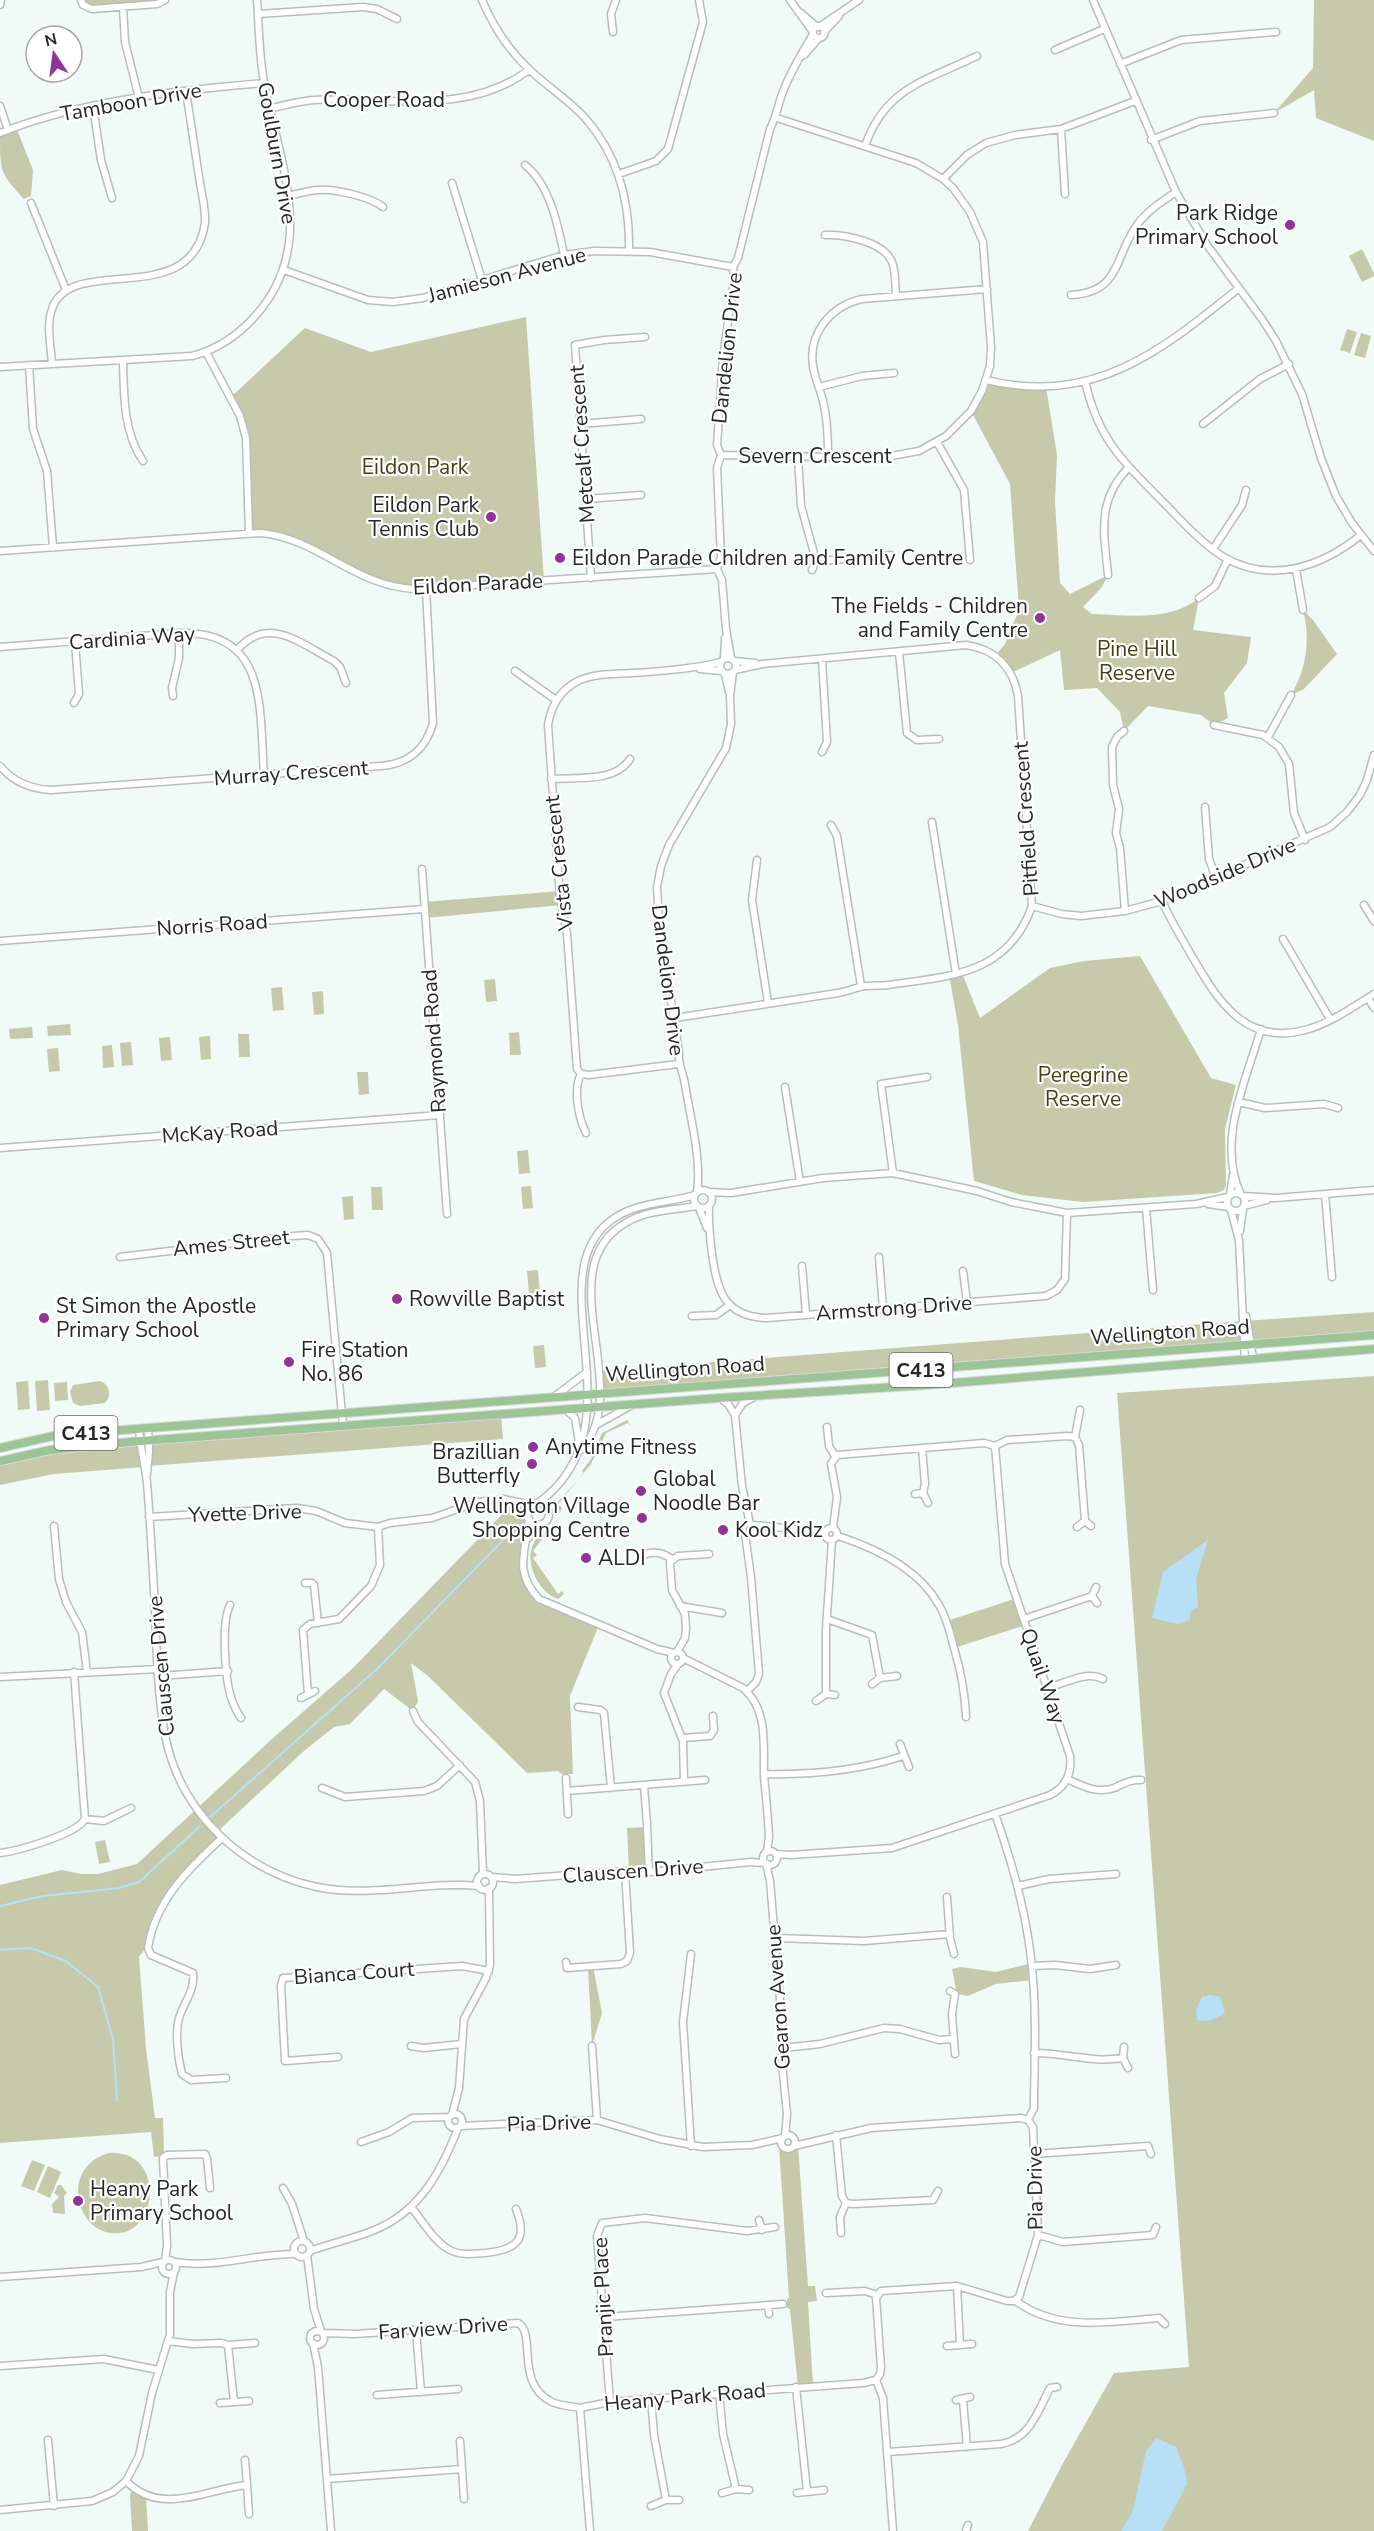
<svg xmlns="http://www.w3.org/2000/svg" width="1374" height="2531" font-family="'Nunito Sans',sans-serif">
<rect width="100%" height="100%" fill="#f0fbf7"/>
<path fill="#c7c9ab" d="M83,0H162L89,7Z
M1314,0H1374V141L1316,118L1314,90L1274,113L1313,68Z
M16,127L33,170L31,196L24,199C0,173 0,172 0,133Z
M1362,249L1374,273V276L1362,282L1349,256Z
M526,317L544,581L426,589L371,580L306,544L249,533L246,438L230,398L305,328L371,352Z
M1347,329L1357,332L1350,353L1340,350Z
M1361,333L1371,336L1365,358L1354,355Z
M986,380L1046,387L1057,455L1055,501L1060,583L1070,594L1108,575L1102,587L1083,607L1092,614C1128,615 1169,622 1199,598L1193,630L1251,637L1247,663L1224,693L1228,718L1214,725L1201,715L1148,706L1124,731L1120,712L1097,688L1064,690L1060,650L1011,673L995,656L1005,644L1019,610L1010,484L971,411Z
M1303,610L1313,620L1337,654L1304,689L1291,695C1306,670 1311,639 1303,610Z
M560,891L562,905L425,918L424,902Z
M1140,956L1211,1078L1236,1085L1225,1129L1226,1185L1224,1190L1217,1193L1083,1202L1022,1195L974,1181L958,1025L949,975L962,973L980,1018L1050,968L1084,961Z
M495,979L497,1001L486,1002L484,980Z
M282,987L284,1010L273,1011L271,988Z
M323,991L324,1014L314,1015L312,992Z
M70,1024L71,1035L48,1036L47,1026Z
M32,1027L33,1038L10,1039L9,1029Z
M519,1032L521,1055H510L509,1033Z
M238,1034H249L250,1057H239Z
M210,1036L211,1059L201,1060L199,1037Z
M170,1037L172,1060L161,1061L159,1038Z
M131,1042L133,1065L122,1066L120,1043Z
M112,1045L114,1067L103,1068L102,1046Z
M58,1048L60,1071L49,1072L47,1049Z
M357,1072H368L369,1094L359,1095Z
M528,1150L530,1173L519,1174L517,1151Z
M531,1186L533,1208L523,1209L521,1187Z
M371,1187H382L383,1210H372Z
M353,1196L354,1219L344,1220L342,1197Z
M538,1270L540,1293L529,1294L527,1271Z
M1374,1312V1335L1252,1344L1245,1321Z
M1243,1321L1244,1345L599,1394L598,1371Z
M544,1345L546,1367L535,1368L533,1346Z
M1374,1376V2531H1028L1062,2465L1114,2373L1189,2367L1117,1393Z
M48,1380L50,1410L37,1411L35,1381Z
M28,1381L30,1409L18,1410L16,1382Z
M100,1381C110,1384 112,1396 105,1403L80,1406L73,1403L70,1392L73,1385Z
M67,1382L68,1400L55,1401L54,1383Z
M501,1414L503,1439L148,1466L149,1440Z
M627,1420L631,1426L628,1423L606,1433L591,1464L558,1504L562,1508L560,1513L556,1504L584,1473L582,1471L591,1459L602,1433Z
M140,1441L144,1467L54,1474L0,1485V1461L24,1455Z
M514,1502L528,1514L522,1562L535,1594L599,1625L570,1696L573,1774H562L558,1771L527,1773L428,1676L411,1663L418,1701L413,1711L384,1689L350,1724L334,1727L304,1751L217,1832L222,1838L173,1889L148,1945L139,1957L146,2048L155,2118H163L164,2156L154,2157L151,2132L0,2143V1885L62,1870L81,1874H98L137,1864L273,1738L351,1670Z
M546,1531L552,1534L547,1533L533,1551L537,1555L533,1558L558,1594L562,1591L564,1594L558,1599C533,1590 517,1546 546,1531Z
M1017,1598L1026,1625L954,1648L947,1621Z
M647,1827L649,1872H629L627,1828Z
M105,1840L110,1862L99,1864L95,1842Z
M1032,1963L1033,1980L996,1984L968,1996L957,1994L952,1969L961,1967L996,1972Z
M593,1966L602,2013L592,2046L588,1967Z
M798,2145L808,2286H815L817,2301L808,2302L813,2386L798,2387L790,2309L787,2308V2299L789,2298L779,2146L789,2149Z
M109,2153C163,2149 160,2228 120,2233C76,2238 58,2167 109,2153Z
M32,2160L45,2165L34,2191L21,2186Z
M48,2166L61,2172L50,2198L37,2192Z
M58,2185H61L67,2193L64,2196L65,2214L53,2213L52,2204L59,2197L54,2193Z
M132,2487L146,2496L148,2531H132L130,2496Z"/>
<path fill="#b7e0f7" d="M1208,1540L1196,1579L1198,1607L1190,1612V1620L1178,1624L1152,1618L1163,1572Z
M1210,1995L1220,1997L1225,2012C1217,2018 1207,2024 1197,2020L1196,2009L1202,1997Z
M1156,2438L1176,2447L1184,2467L1187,2484L1162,2531H1121L1133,2511L1146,2451Z"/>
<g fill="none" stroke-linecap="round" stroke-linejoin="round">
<path stroke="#b7e0f7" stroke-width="2" d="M210,1817L377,1669L509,1534
M0,1906L43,1896L119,1888L139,1882L199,1827
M0,1950L31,1948L66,1961L98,1987L113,2039L117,2101"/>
<g stroke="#b5bfbb" stroke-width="9">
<path id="minor" d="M81,0L83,5L92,9L157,4L165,0
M482,0C493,26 510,52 531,71C549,88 570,101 586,119C618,156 630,202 629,250
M790,0L813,32
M1093,0L1176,192L1207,245L1262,319L1276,341L1302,394L1321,458L1336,496L1352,523L1374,551
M0,5L1,0
M123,7L125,42L139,98
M801,13L817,27
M258,14L363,7L377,9L397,19
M813 32a6 6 0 1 1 12 0a6 6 0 1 1-12 0Z
M819,27L859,0
M613,32L611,14L616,0
M824,32L839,16
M1055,50L1104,29
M804,55L819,38
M1120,64L1181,40L1276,32
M0,106L8,130
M93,106L101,160L112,198
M269,109C284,105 299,101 315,100C387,96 466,117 529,70
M1061,129L1065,194
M0,133C80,101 178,90 264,83
M1151,140L1200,121L1274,113
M865,146C885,88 925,81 977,56
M525,165C550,185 558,225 564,255
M619,174L656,161L668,149L703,22L699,0
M943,179L967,155L986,143L1015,135L1061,129L1135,101
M452,183L482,280
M288,196C297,194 307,191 317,190C333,188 371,197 383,207
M31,203L66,290
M825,235C845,234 884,242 892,262C896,272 895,285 896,295
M284,270L368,300L393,302L423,298L564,255L594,251L650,252L733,267
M1071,295C1122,292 1114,256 1137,225C1147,211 1161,202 1176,192
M206,352L240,416L246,438L249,533
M123,361C124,394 123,432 143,461
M52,364C51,347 46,325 52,309C71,252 192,312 205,223C206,211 202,195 200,183C195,152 191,122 186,92
M29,365L33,429L47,471L53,547
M0,367L192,356C219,349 239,335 257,314C318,244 279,162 264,82C259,55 259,27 257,0
M986,380C1094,406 1161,351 1239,288
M1085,381C1098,439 1121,459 1162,501C1181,520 1199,541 1222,556C1270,585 1321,567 1361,535
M819,387L862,376L894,373
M581,424L641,419
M1203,424L1260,379L1289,364
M937,442L964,490L970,560
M721,455L880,458L919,451L946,436L971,411L982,391L990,366L991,347L983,242L970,212L953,188L943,179L916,163L777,118
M798,457L801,506L815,557L821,561L891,555
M828,457C828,440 828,423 824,406C822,393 815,380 813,366C808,333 831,306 862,299L987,289
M586,499L641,495
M1213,549L1242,505L1246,490
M0,551L261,533C320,539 352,585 414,589L717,569
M1296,569L1303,610
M812,570L817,560
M1108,575C1104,532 1096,501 1129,467
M591,578L575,345L604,340L645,337
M1199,598L1215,586L1228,559
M0,647L179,633C269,630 259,709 264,774
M237,650C268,614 301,644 334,661L340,667L346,683
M899,652L907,733L917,740L939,739
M720 666a8 8 0 1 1 16 0a8 8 0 1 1-16 0Z
M731,658L726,629L722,580L717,569L721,557L717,468L721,455L717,445L723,358L734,279L733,267L738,258L770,129C777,116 778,103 784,89C792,69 803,52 813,34
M724,659L725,638
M822,660L827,742L822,752
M734,661L755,663
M700,669L722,671
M515,671L556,700
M725,674L729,692
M173,696L172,688L179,658V633
M74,703L79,694L75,642
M1214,725L1263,735L1279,747L1289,764L1294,813L1305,840
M1124,731L1117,737L1112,747L1113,785L1119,809L1116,833L1120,848L1125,911
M1268,737L1291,695
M0,766C13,782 32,789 51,790L381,766C408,764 426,749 433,723L426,589
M551,779C576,777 615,783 630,759
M1205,807L1209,859L1216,878
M932,822L956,974
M831,825L837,836L861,986
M757,860L752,900L768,1003
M422,869L447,1214
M1162,901C1171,921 1182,939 1193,958C1218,1001 1246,1046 1305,1030C1329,1024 1353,1007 1374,994
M1364,905L1374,921
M1032,906L1062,914L1081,916L1125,911L1162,901L1330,827L1347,812L1360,795L1367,780L1374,755
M1283,939L1330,1019
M0,941L424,909
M1368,998L1374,1008
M675,1018L838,993C845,992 852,989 860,987C868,985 879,986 888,985C950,976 1008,975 1032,906L1018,696C1013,667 995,649 966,645L762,664L735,670
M678,1064L589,1075L581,1074L577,1069L567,934L560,897L548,725C551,706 560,690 578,681C595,673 615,674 633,673C663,671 692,669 721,662
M581,1074C573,1089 578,1117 586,1133
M785,1087L800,1182
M1239,1102L1265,1108L1324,1104L1338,1108
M0,1148L440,1115
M893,1173L881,1084L927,1077
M694 1199a9 9 0 1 1 18 0a9 9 0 1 1-18 0Z
M697,1192C702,1160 690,1117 685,1084C683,1072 678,1065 679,1053L659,921L657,887L661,866L669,845L726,748L731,724L730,696L733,672
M708,1192L731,1193L823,1178L893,1173L977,1191L1011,1202L1067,1213L1196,1204L1228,1197
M1227 1202a9 9 0 1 1 18 0a9 9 0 1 1-18 0Z
M1325,1194L1332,1277
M1230,1195L1233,1175
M1241,1195C1216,1141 1246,1081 1261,1029
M1243,1196L1276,1198L1374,1190
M1208,1204L1228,1207
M709,1206C708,1222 710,1238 712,1254C717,1290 724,1317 767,1318L1046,1296L1057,1290L1065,1279L1067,1213
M1244,1206L1267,1200
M699,1208L707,1228
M1146,1208L1153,1290
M1231,1210L1239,1240L1245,1359
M1240,1231L1243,1209
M120,1257L293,1236L308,1235L318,1239L327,1253L343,1425
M879,1257L883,1309
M802,1266L806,1314
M963,1271L967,1302
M692,1316L716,1315L730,1305
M1246,1316L1253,1358
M554,1397L587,1372
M720,1398L728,1404L735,1415L742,1486L750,1524
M565,1409L575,1418L579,1442
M735,1415L743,1403L756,1396
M596,1425L632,1405
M827,1427L829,1446L835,1456
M139,1429C140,1447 145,1464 147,1483C150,1519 152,1555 154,1591C157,1640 156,1692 166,1740C183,1815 243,1871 317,1887C370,1898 426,1881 479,1886
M1075,1437L1080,1410
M995,1446L1007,1440L1067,1436L1075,1437L1079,1445L1085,1521
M922,1448L925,1484L923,1493
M581,1450C637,1390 544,1265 629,1221C649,1210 674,1210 696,1206
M147,1474L149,1452L148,1428
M915,1494L923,1493L928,1503
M538,1503C646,1426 530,1271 616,1217C640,1202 668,1203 695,1195
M527 1514a11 11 0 1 1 22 0a11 11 0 1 1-22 0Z
M149,1517L297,1508L316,1511L345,1523L378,1527L390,1523L432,1518L478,1502L503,1499L532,1505
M529,1519C526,1552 513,1571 539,1599L657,1649L674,1653
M742.5 1529a5.5 5.5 0 1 1 11 0a5.5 5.5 0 1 1-11 0Z
M753,1525L825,1532
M54,1526L59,1579L66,1602L82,1632L87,1672
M1077,1527L1085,1521L1091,1526
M825 1534a6 6 0 1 1 12 0a6 6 0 1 1-12 0Z
M745,1534L751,1577L759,1674L756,1682L747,1691
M838,1536C875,1548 919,1569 939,1605C947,1618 950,1633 954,1648C961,1671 965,1693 966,1717
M527,1539L541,1524
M640,1557C651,1550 662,1552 672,1559
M305,1583H312L314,1585L318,1623
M1096,1587L1092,1596L1097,1603
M230,1605C221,1623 225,1678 231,1697C233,1705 237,1712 241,1718
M680,1606L722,1613
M827,1619L872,1635L880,1678
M1024,1619L1092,1596
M677,1652L685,1638L686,1628L685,1614L672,1590L670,1562L678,1556L709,1554
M671 1658a6 6 0 1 1 12 0a6 6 0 1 1-12 0Z
M683,1658L743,1688C769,1710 763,1747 764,1776C766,1796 768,1817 769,1837L767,1852
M678,1664L671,1674L664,1693L683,1741L684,1781
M160,1676L228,1671
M0,1677L159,1669
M872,1684L880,1678L897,1676
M1047,1688C1064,1684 1086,1670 1103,1679
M308,1694L303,1630L310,1624L339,1619L371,1586L380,1565L378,1527
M826,1694V1630L832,1540
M301,1698L315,1691
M816,1701L826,1694L835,1695
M578,1707L600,1710L604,1713L611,1788
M413,1711L418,1722L475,1782L480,1801L483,1874
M682,1738L710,1736L714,1730L713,1716
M900,1744L909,1767
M764,1774C812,1775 858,1771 903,1756
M566,1778L568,1814
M1067,1779C1083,1786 1096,1794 1114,1788C1124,1784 1130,1779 1141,1780
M644,1786L647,1824
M322,1788L345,1797L424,1791L437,1786L460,1765
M567,1791L705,1780
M995,1814C1014,1867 1029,1922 1033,1979C1037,2022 1034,2065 1034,2108L1028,2120
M85,1819L104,1821L131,1808
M647,1827L649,1872
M222,1838C189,1868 155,1901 148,1948L151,1955L193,1973C195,1991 184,2002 179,2018C175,2033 178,2059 182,2074L191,2080L226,2078
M763 1858a7 7 0 1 1 14 0a7 7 0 1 1-14 0Z
M0,1853C18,1851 77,1834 85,1819L74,1672
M776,1854L791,1855L892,1848L1050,1795C1066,1787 1072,1773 1070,1756L1005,1564L995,1446L984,1443L837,1455L831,1464L837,1497L833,1528
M766,1863L770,1881L783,2035L782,2064L787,2114L785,2136
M477 1882a8 8 0 1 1 16 0a8 8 0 1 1-16 0Z
M492,1877L515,1879L625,1871L641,1873L751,1862L765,1863
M1018,1886L1049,1879L1116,1874
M947,1897L950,1938L954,1954
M776,1938L864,1941L950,1934
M691,1954L683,2022L691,2146
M566,1962L567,1968L621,1964L627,1961L630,1953L625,1871
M1032,1966L1055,1965L1090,1969L1116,1965
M950,1991L955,1994L952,2014L955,2054
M411,2046L424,2048L461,2044
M592,2046L597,2120
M1124,2047L1123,2058L1128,2068
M783,2048L820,2044L884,2028L900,2029L939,2040L954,2039
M1034,2053C1067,2053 1090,2063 1123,2058
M338,2057L285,2061L281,1986L283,1978L462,1966L489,1971
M448 2121a7 7 0 1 1 14 0a7 7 0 1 1-14 0Z
M452,2115L459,2088L464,2019L486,1978L490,1965L489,1888
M460,2126L597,2120L660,2139L703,2147L752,2145L783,2138
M836,2135L842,2196L846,2203L853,2204L933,2200L938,2191
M781 2142a7 7 0 1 1 14 0a7 7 0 1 1-14 0Z
M361,2142L389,2132L412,2118L449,2117
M794,2146L871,2128L1021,2118L1028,2120L1033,2127L1038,2235L1019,2297L1013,2301H1007L957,2286L881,2291L876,2298L881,2367L880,2374L876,2380
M1034,2154L1148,2146L1151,2154
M283,2188L292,2204L304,2241
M411,2207C422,2220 433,2240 448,2249C460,2256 472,2254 485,2253C515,2250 529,2241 516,2209
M759,2220L762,2230
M841,2233L840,2217L846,2203
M1038,2235L1063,2242L1153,2235L1156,2227
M294 2249a8 8 0 1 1 16 0a8 8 0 1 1-16 0Z
M310,2251C331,2243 352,2239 372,2231C419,2213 441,2172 458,2128
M307,2255L314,2309L321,2331
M162 2267a7 7 0 1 1 14 0a7 7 0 1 1-14 0Z
M165,2260L167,2246L163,2158L167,2155L205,2154L207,2158L210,2188
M175,2262C216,2269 256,2253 296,2254
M0,2277L141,2267L163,2262
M957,2286L960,2345
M826,2293L865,2291L877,2295
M1016,2301C1057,2332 1111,2322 1159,2318L1165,2324
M768,2305L769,2314
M605,2317L783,2304
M416,2330L421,2392
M310 2338a7 7 0 1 1 14 0a7 7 0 1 1-14 0Z
M323,2333L355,2334L518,2323C537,2333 514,2384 552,2402C561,2406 571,2406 580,2408
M168,2341L193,2344L221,2343L228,2345L255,2343
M313,2343L318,2367L331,2531
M228,2345L234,2402
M947,2346L972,2344
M0,2366L104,2359L158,2370
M876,2380L883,2398L893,2531
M796,2387L807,2491
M719,2393L723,2434L736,2489
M377,2395L458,2389
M651,2398L654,2435L666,2500
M956,2400L970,2397
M963,2400L967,2447
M610,2402L597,2236L602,2223L645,2218L747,2231L775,2227
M220,2403L249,2401
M580,2408L610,2402L863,2383L876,2380
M580,2408L590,2531
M48,2440L54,2506
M460,2441L464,2499
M888,2452L1001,2444C1030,2439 1038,2411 1050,2388L1057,2387
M327,2479L462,2469
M126,2481C161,2517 206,2489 247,2485L245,2460
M247,2485L249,2514
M722,2493L736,2489L749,2490
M797,2493L824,2490
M651,2506L666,2500H679
M0,2510L92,2501L113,2492L126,2481L139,2456L152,2393L170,2334V2292L174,2272
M966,2531L968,2525"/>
</g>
<g stroke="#d8d8d8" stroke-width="10">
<path id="major" d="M0,1448L53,1436L83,1433L1374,1335
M0,1461L50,1450L140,1441L719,1398L927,1385L1374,1349"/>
</g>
<use href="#minor" stroke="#fff" stroke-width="6"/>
<use href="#major" stroke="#9dc497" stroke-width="8"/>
</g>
<g fill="#92329b" stroke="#fff" stroke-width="2">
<circle cx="1290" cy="225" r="6"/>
<circle cx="491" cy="517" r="6"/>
<circle cx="560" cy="558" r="6"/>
<circle cx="1040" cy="618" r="6"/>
<circle cx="397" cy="1299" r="6"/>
<circle cx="44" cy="1318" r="6"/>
<circle cx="289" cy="1362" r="6"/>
<circle cx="533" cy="1447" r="6"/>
<circle cx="532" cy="1464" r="6"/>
<circle cx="641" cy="1491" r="6"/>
<circle cx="642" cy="1518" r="6"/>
<circle cx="723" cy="1530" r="6"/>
<circle cx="586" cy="1558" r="6"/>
<circle cx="78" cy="2201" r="6"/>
</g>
<g text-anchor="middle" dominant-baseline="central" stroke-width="4.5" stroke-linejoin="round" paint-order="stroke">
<g fill="#fff" stroke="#666868" stroke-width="1.5">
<rect x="889.5" y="1353" width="63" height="34" rx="4.5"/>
<rect x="54.5" y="1416" width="63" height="34" rx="4.5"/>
</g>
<g font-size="20" font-weight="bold" fill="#242827">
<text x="921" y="1370">C413</text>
<text x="86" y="1433">C413</text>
</g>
<g font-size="21" fill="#242827" stroke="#fff">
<text x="384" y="100">Cooper Road</text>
<text transform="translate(131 102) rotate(-10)">Tamboon Drive</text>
<text transform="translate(277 153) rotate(80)">Goulburn Drive</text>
<text transform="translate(507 275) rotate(-15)">Jamieson Avenue</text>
<text transform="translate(727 348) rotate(-84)">Dandelion Drive</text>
<text transform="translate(582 444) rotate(-94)">Metcalf Crescent</text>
<text x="815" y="456">Severn Crescent</text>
<text transform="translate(478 584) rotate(-3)">Eildon Parade</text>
<text transform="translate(132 638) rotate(-4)">Cardinia Way</text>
<text transform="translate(291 773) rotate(-4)">Murray Crescent</text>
<text transform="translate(1026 819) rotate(-94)">Pitfield Crescent</text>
<text transform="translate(559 863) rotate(-96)">Vista Crescent</text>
<text transform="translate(1225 873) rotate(-23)">Woodside Drive</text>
<text transform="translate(212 925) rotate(-4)">Norris Road</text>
<text transform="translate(668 980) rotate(83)">Dandelion Drive</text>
<text transform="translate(434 1041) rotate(-94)">Raymond Road</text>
<text transform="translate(220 1132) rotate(-4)">McKay Road</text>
<text transform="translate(231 1243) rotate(-6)">Ames Street</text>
<text transform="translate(894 1308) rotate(-4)">Armstrong Drive</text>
<text transform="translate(1170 1332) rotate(-4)">Wellington Road</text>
<text transform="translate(685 1369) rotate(-4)">Wellington Road</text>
<text transform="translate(245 1513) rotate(-2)">Yvette Drive</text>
<text transform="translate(161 1666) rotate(-95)">Clauscen Drive</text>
<text transform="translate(1043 1676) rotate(71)">Quail Way</text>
<text transform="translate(633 1871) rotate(-4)">Clauscen Drive</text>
<text transform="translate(354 1973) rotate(-4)">Bianca Court</text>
<text transform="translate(778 1997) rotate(-94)">Gearon Avenue</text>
<text transform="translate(549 2123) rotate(-2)">Pia Drive</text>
<text transform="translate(1035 2188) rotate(-91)">Pia Drive</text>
<text transform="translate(603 2297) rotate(-93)">Pranjic Place</text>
<text transform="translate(443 2328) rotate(-4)">Farview Drive</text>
<text transform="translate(685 2397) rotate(-5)">Heany Park Road</text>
</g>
<g font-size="21" fill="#242827" stroke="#fff" text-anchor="start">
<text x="1278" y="213" text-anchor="end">Park Ridge<tspan x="1278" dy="24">Primary School</tspan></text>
<text x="479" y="505" text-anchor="end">Eildon Park<tspan x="479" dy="24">Tennis Club</tspan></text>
<text x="572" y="558">Eildon Parade Children and Family Centre</text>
<text x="1028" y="606" text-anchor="end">The Fields - Children<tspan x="1028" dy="24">and Family Centre</tspan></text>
<text x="409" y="1299">Rowville Baptist</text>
<text x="56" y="1306">St Simon the Apostle<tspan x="56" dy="24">Primary School</tspan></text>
<text x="301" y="1350">Fire Station<tspan x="301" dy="24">No. 86</tspan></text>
<text x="545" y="1447">Anytime Fitness</text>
<text x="520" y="1452" text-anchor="end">Brazillian<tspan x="520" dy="24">Butterfly</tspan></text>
<text x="653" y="1479">Global<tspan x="653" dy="24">Noodle Bar</tspan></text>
<text x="630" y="1506" text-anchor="end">Wellington Village<tspan x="630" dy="24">Shopping Centre</tspan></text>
<text x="735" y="1530">Kool Kidz</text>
<text x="598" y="1558">ALDI</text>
<text x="90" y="2189">Heany Park<tspan x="90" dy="24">Primary School</tspan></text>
</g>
<g font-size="21" fill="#414213" stroke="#fff">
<text x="415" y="467">Eildon Park</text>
<text x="1137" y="649">Pine Hill<tspan x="1137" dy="24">Reserve</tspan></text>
<text x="1083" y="1075">Peregrine<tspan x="1083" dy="24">Reserve</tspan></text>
</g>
</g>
<g transform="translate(54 54) rotate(347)"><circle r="28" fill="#ffffff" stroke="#a7a9a9" stroke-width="1.5"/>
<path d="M0-4.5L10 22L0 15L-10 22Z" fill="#92329b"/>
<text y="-9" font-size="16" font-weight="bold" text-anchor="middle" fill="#242827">N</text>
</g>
</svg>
